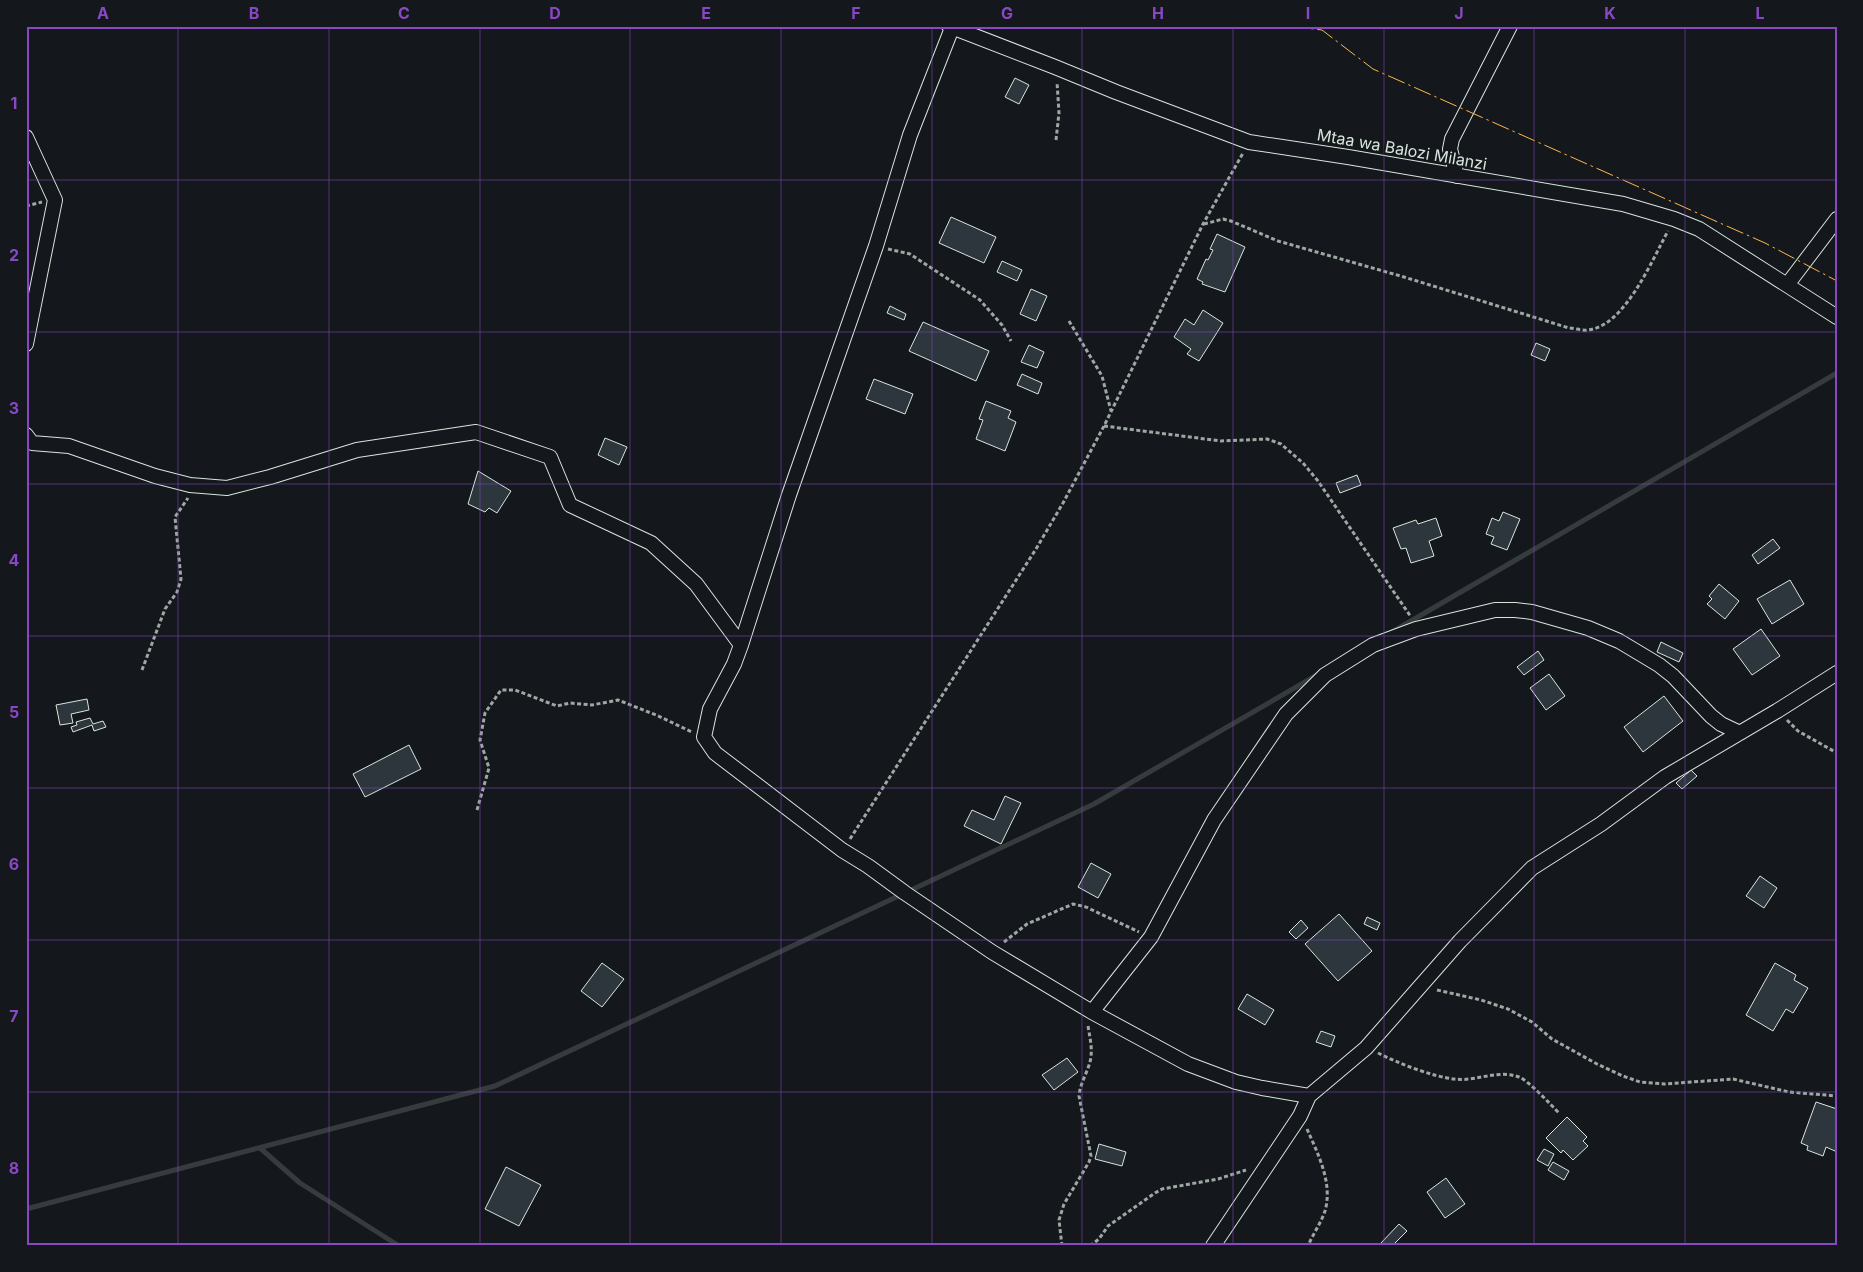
<svg xmlns="http://www.w3.org/2000/svg" width="1863" height="1272" font-family="Inter,sans-serif">
<rect width="100%" height="100%" fill="#14181c"/>
<g fill="none" stroke-linecap="round" stroke-linejoin="round">
<path stroke="#363b3e" stroke-width="5" d="M1392,632L1837,373
M260,1148L300,1183L399,1246
M26,1209L495,1086L1094,804L1317,675"/>
</g>
<path fill="#2c363c" stroke="#d8e6dc" d="M1015,78L1029,85L1019,104L1005,97Z
M951,217L996,237L984,263L939,243Z
M1217,234L1245,247L1225,292L1202,284L1203,282L1197,279L1206,259L1208,260L1213,250L1210,249Z
M1002,261L1022,270L1017,281L997,272Z
M1031,289L1047,296L1036,321L1020,314Z
M890,306L906,314L904,320L887,313Z
M1203,310L1223,323L1199,361L1187,354L1191,349L1174,337L1185,319L1194,325Z
M923,322L989,351L976,381L909,351Z
M1536,343L1550,349L1545,361L1531,355Z
M1029,345L1044,352L1037,368L1021,362Z
M1022,374L1042,383L1038,394L1017,385Z
M874,379L913,394L905,414L866,399Z
M986,401L1011,411L1008,418L1016,422L1005,451L976,439L983,420L979,419Z
M605,438L627,447L619,465L598,455Z
M478,471L511,491L497,513L489,508L485,512L468,504Z
M1357,475L1361,485L1340,493L1336,483Z
M1503,512L1520,519L1507,550L1491,544L1494,537L1486,534L1492,518L1499,521Z
M1436,518L1442,536L1429,541L1434,556L1411,563L1406,548L1401,549L1393,528L1416,520L1418,524Z
M1773,539L1780,548L1758,564L1752,555Z
M1790,580L1804,604L1772,624L1757,599Z
M1719,584L1739,601L1725,619L1707,604L1712,599L1709,596Z
M1761,629L1780,656L1752,675L1733,649Z
M1661,642L1683,653L1679,662L1657,652Z
M1538,651L1544,660L1524,675L1517,667Z
M1549,674L1565,696L1546,710L1530,688Z
M1664,696L1683,721L1643,752L1624,727Z
M87,699L89,710L71,714L73,723L60,725L56,705Z
M90,718L93,724L103,721L106,727L94,731L92,725L73,732L71,727L77,725L76,722Z
M409,745L421,769L365,797L353,774Z
M1691,770L1697,776L1682,789L1676,783Z
M1005,796L1021,803L1001,844L964,826L972,810L994,820Z
M1091,863L1111,874L1098,898L1078,887Z
M1760,876L1777,888L1764,908L1746,896Z
M1339,914L1372,951L1338,981L1305,944Z
M1367,917L1380,923L1377,930L1364,924Z
M1301,920L1308,928L1296,939L1289,932Z
M602,963L624,979L602,1007L581,991Z
M1775,963L1796,975L1794,980L1808,988L1793,1013L1786,1009L1773,1031L1746,1015Z
M1247,994L1274,1010L1265,1025L1238,1009Z
M1321,1031L1335,1036L1331,1047L1316,1042Z
M1067,1058L1078,1072L1054,1090L1042,1075Z
M1816,1102L1837,1109V1146L1835,1151L1826,1147L1823,1156L1807,1150L1808,1146L1801,1143Z
M1567,1117L1587,1137L1583,1141L1588,1146L1573,1160L1563,1150L1561,1153L1546,1138Z
M1099,1144L1126,1152L1122,1166L1095,1159Z
M1544,1149L1554,1154L1548,1166L1537,1160Z
M1553,1162L1569,1171L1564,1180L1548,1170Z
M506,1167L541,1185L519,1226L485,1209Z
M1446,1178L1465,1204L1445,1218L1427,1192Z
M1399,1224L1407,1231L1392,1246H1384L1381,1243Z"/>
<g fill="none" stroke-linecap="round" stroke-linejoin="round">
<g stroke="#d8e6dc" stroke-width="16">
<path id="minor" d="M949,26L1055,67L1116,92L1249,142L1348,157L1623,204L1674,219L1699,229L1837,317
M952,28L910,135L876,246L789,495L741,645L734,664L710,709L704,737L715,753L842,850L868,866L905,893L992,952L1092,1012L1188,1064L1236,1082L1262,1088L1309,1096
M26,137L55,200L26,344
M1457,176L1450,149L1452,139L1510,26
M1787,285L1837,219
M26,435L32,443L69,446L155,476L190,485L227,488L270,477L357,450L476,432L550,457L570,505L651,543L696,584L741,645
M1092,1012L1151,937L1214,820L1286,714L1325,675L1373,645L1416,629L1495,610H1515L1532,612L1588,628L1619,641L1659,665L1673,676L1711,716L1721,724L1740,733
M1213,1246L1300,1116L1309,1096L1366,1048L1460,941L1532,868L1601,824L1665,777L1777,711L1837,673"/>
</g>
<path stroke="#9da8a2" stroke-width="3" stroke-dasharray="4 2.5" stroke-linecap="butt" d="M1056,140L1059,113L1057,82
M26,206L42,202
M1204,224L1223,219L1231,221L1278,241L1404,277L1569,328C1575,328 1582,331 1588,330C1625,326 1652,260 1668,231
M888,249L910,254L980,300L1002,325L1011,341
M1069,321L1102,376L1111,411
M1104,426L1221,441L1267,439L1281,444L1303,463L1318,481L1411,617
M142,670L165,609L177,592L181,579L175,517L188,498
M1787,720L1798,731L1837,753
M477,810L489,768L480,740L485,713L501,690H515L557,706L570,703L592,705L618,700L656,715L692,732
M850,839L1036,549L1063,503L1104,426L1203,224L1243,153
M1004,942L1027,924L1073,904L1086,907L1139,932
M1437,990L1481,1000L1508,1009L1532,1022L1552,1039L1597,1064L1623,1076L1640,1082L1665,1084L1733,1079L1789,1092L1837,1096
M1378,1053C1397,1063 1434,1077 1454,1079C1477,1082 1496,1069 1519,1077C1528,1080 1551,1105 1559,1113
M1307,1129C1318,1154 1333,1183 1325,1211C1321,1223 1313,1234 1308,1246
M1062,1246L1059,1220L1064,1204L1089,1162L1091,1156L1079,1096C1080,1084 1087,1073 1090,1062C1093,1050 1090,1038 1088,1026
M1090,1246L1099,1239L1108,1226L1155,1193L1162,1189L1218,1179L1246,1170"/>
<use href="#minor" stroke="#14181c" stroke-width="14"/>
<path stroke="#ffb74d" stroke-width="1" stroke-dasharray="18 4 2.5 4" stroke-linecap="butt" d="M1289,26L1322,30L1373,69L1765,243L1837,281"/>
</g>
<path fill="none" stroke="#8948c3" stroke-width="1" stroke-opacity="0.55" d="M178,26V1246M329,26V1246M480,26V1246M630,26V1246M781,26V1246M932,26V1246M1082,26V1246M1233,26V1246M1384,26V1246M1534,26V1246M1685,26V1246M26,180H1837M26,332H1837M26,484H1837M26,636H1837M26,788H1837M26,940H1837M26,1092H1837"/>
<g text-anchor="middle" dominant-baseline="central" stroke-width="4" stroke-linejoin="round" paint-order="stroke">
<g font-size="16" fill="#d8e6dc" stroke="#14181c">
<text transform="translate(1402 149) rotate(10)">Mtaa wa Balozi Milanzi</text>
</g>
</g>
<rect width="1863" height="1272" fill="none" stroke="#14181c" stroke-width="55"/>
<rect x="28" y="28" width="1808" height="1216" fill="none" stroke="#8948c3" stroke-width="2"/>
<g font-size="16" text-anchor="middle" font-weight="bold" fill="#8948c3">
<text x="103" y="19">A</text>
<text x="254" y="19">B</text>
<text x="404" y="19">C</text>
<text x="555" y="19">D</text>
<text x="706" y="19">E</text>
<text x="856" y="19">F</text>
<text x="1007" y="19">G</text>
<text x="1158" y="19">H</text>
<text x="1308" y="19">I</text>
<text x="1459" y="19">J</text>
<text x="1610" y="19">K</text>
<text x="1760" y="19">L</text>
<text x="14" y="109">1</text>
<text x="14" y="261">2</text>
<text x="14" y="414">3</text>
<text x="14" y="566">4</text>
<text x="14" y="718">5</text>
<text x="14" y="870">6</text>
<text x="14" y="1022">7</text>
<text x="14" y="1174">8</text>
</g>
</svg>
